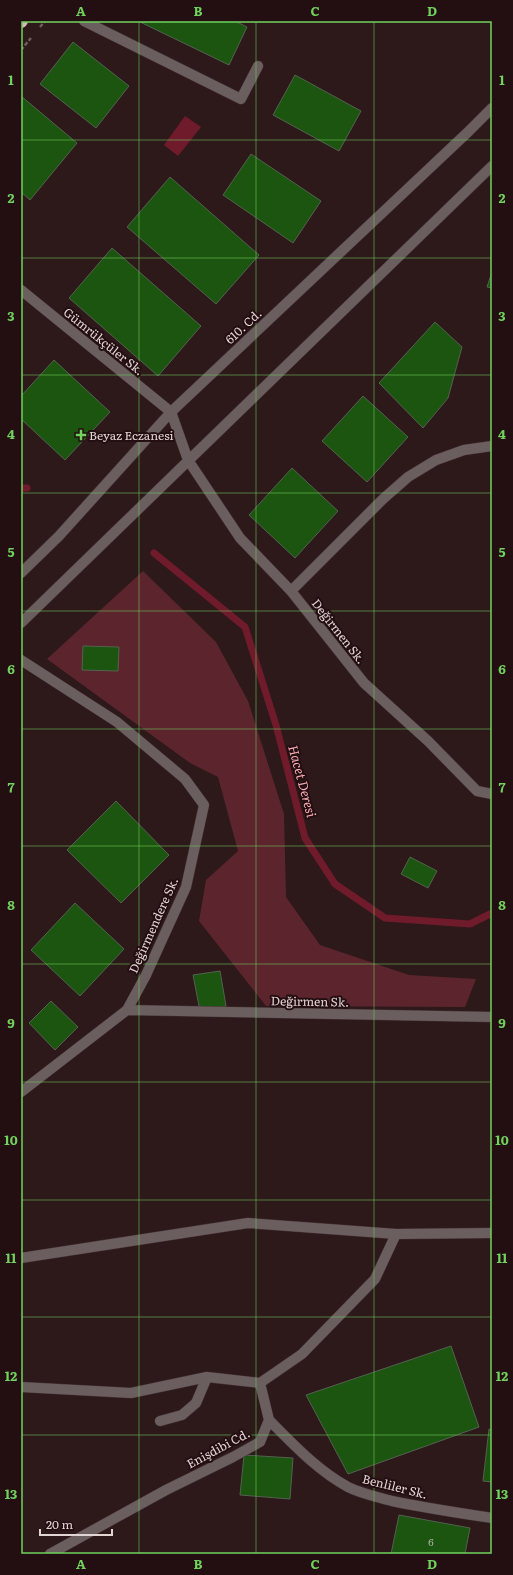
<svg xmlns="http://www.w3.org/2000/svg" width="513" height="1575" font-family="Literata,serif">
<rect width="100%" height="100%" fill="#2d181a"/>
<path fill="#5c252d" d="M143,571L216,642L248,701L284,814L286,897L320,945L409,975L476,979L465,1007L266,1006L199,921L206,880L238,851L218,777L190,763L47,659Z"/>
<path fill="#6f1b2c" d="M185,116L201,127L178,156L164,145Z"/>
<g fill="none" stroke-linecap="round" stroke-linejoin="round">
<path stroke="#6f1b2c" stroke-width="7" d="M21,488H27
M154,553L245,627L276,725L305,838L335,884L385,918L470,924L492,913"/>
</g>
<path fill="#1c550f" stroke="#536250" d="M138,21H235L247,27L229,65Z
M73,42L129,86L96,128L40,84Z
M295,75L361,111L339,151L273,115Z
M21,96L77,143L30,200L21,192Z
M251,154L321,201L293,243L223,195Z
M170,177L259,255L216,304L127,227Z
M112,248L201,326L158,376L69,298Z
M492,272V288L487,287Z
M435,322L462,347L448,398L423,428L379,383Z
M54,360L110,412L65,460L21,419V396Z
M363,396L408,437L367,482L322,441Z
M292,468L338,511L295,558L249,515Z
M83,646L119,647L118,671L82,670Z
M116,801L169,855L121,903L67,850Z
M410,857L437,871L428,888L401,874Z
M75,903L124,949L80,996L31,950Z
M220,971L226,1006L200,1011L193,975Z
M51,1001L78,1027L55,1050L29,1023Z
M451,1346L479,1427L348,1474L306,1395Z
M489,1429L492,1430V1482L483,1481Z
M244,1455L293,1458L290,1499L240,1495Z
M399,1515L470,1528L465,1554H391Z"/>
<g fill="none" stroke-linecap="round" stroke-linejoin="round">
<g stroke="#463234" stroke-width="11">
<path id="minor" d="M84,21L241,99L258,66
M21,290L171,412
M171,412L188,460L240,538L291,591L364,683L428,741L477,791L492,794
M21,573L59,536L171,412L468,132L492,108
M291,591L383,499L408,477L436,460L464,450L492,446
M21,623L492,166
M21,660L117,722L185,779L204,805L186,887L146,975L127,1010L21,1092
M127,1010L492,1017
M21,1258L248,1223L396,1234L492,1233
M260,1383L302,1354L375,1279L396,1234
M21,1387L131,1393L207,1377L260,1383
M269,1420C293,1444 318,1471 348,1487C362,1494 378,1497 392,1501C425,1508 459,1513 492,1518
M160,1421L182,1415L196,1403L207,1377
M50,1554L166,1490L233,1457L260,1442L269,1420L260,1383"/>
</g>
<g stroke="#463234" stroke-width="13">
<path id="highway" d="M21,22L22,21"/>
</g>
<path stroke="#705d5e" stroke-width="2.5" stroke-dasharray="4 2" stroke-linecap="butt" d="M40,27L45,21
M21,50L31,38"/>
<use href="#minor" stroke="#6a5e5f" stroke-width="10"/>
<use href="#highway" stroke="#d6b8ba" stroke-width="12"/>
</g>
<path fill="none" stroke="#71d25e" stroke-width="1" stroke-opacity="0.55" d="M139,21V1554M256,21V1554M374,21V1554M21,140H492M21,258H492M21,375H492M21,493H492M21,611H492M21,729H492M21,846H492M21,964H492M21,1082H492M21,1200H492M21,1317H492M21,1435H492"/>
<path fill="#71d25e" stroke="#230e11" stroke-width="1.5" d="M79 429h4v4h4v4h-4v4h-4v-4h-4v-4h4z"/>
<g text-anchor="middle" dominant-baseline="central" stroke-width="4" stroke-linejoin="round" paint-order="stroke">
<g font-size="10" fill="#b1b4a3">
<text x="431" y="1541">6</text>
</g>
<g font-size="12" fill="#e3d4d4" stroke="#230e11">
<text transform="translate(243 326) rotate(-43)">610. Cd.</text>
<text transform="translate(104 341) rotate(39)">Gümrükçüler Sk.</text>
<text transform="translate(339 631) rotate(52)">Değirmen Sk.</text>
<text transform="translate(153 925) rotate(-66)">Değirmendere Sk.</text>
<text transform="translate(310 1001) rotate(1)">Değirmen Sk.</text>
<text transform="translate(218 1448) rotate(-28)">Enişdibi Cd.</text>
<text transform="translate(395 1486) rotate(14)">Benliler Sk.</text>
</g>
<g font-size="12" fill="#e3d4d4" stroke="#230e11" text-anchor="start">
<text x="89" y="435">Beyaz Eczanesi</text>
</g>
<g font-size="13" font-style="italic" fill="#f6abb1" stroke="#230e11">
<text transform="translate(303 781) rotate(75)">Hacet Deresi</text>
</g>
</g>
<rect width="513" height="1575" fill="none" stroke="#230e11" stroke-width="44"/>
<path d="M40 1529v6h72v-6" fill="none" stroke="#e3d4d4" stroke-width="2"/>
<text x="46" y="1529" font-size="12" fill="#e3d4d4" stroke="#230e11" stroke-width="3" paint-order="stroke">20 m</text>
<rect x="22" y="22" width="469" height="1531" fill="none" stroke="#71d25e" stroke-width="1.5"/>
<g font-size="13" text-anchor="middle" font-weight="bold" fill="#71d25e">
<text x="81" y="16">A</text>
<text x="198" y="16">B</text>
<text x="315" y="16">C</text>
<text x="432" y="16">D</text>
<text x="11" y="85">1</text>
<text x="502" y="85">1</text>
<text x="11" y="203">2</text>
<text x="502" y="203">2</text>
<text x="11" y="321">3</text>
<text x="502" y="321">3</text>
<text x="11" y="439">4</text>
<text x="502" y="439">4</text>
<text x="11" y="557">5</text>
<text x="502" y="557">5</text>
<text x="11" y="674">6</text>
<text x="502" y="674">6</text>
<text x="11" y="792">7</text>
<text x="502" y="792">7</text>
<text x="11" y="910">8</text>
<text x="502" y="910">8</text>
<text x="11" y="1028">9</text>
<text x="502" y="1028">9</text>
<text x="11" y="1145">10</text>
<text x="502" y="1145">10</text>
<text x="11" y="1263">11</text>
<text x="502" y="1263">11</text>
<text x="11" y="1381">12</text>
<text x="502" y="1381">12</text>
<text x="11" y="1499">13</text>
<text x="502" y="1499">13</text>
<text x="81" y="1569">A</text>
<text x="198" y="1569">B</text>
<text x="315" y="1569">C</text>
<text x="432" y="1569">D</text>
</g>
</svg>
